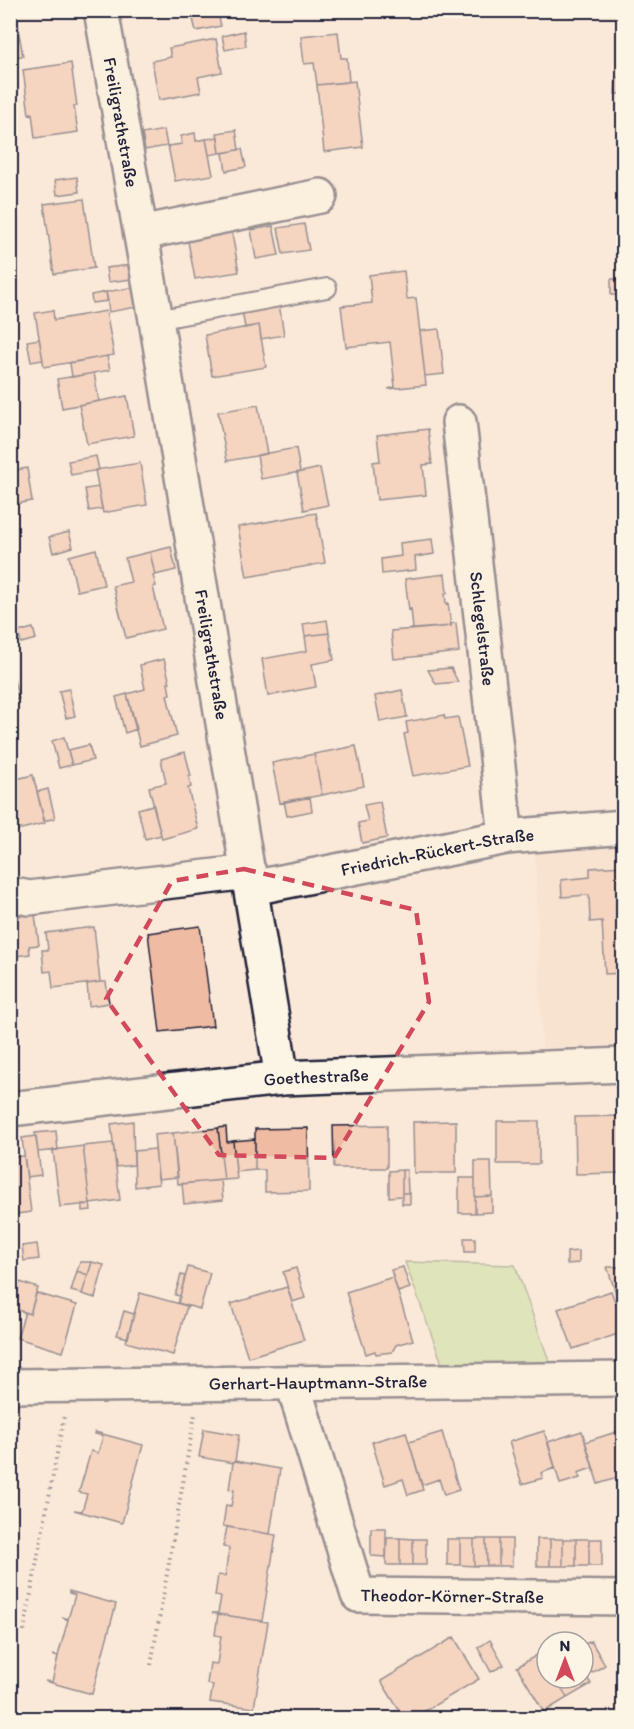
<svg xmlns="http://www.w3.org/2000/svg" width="634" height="1729" font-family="Itim,sans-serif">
<rect width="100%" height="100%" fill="#fae9d8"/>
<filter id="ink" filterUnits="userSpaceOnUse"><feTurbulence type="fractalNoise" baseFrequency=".0167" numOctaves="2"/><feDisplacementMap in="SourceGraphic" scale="12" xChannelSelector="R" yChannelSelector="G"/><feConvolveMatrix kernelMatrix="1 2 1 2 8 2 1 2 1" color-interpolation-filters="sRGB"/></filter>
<g filter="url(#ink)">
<path fill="#f7dbc8" d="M623,839V1045L542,1048L535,844Z"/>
<path fill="#c1dd95" stroke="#728068" stroke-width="1.5" d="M405,1262L515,1265L552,1369H444Z"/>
<path fill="#f0bba3" stroke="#22223b" stroke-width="1.5" d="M16,10L20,39L10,40V11Z
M151,10H190L153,18Z
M218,14L221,26L196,31L193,19Z
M244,31L246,46L225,50L222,36Z
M338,32L341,58H347L349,82L317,85L314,63L304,64L301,36Z
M20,39L23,56L10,57V40Z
M216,39L222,72L198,77L201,92L159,100L152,61L171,57L169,48Z
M71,63L77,106H74L78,132L35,138L32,113L29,114L23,70Z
M616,78H624V94H615Z
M355,81L363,147L324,152L317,85Z
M164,130L167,146L145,150L142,134Z
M236,130L239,150L220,153L217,133Z
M195,133L196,141L206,139L213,175L175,181L168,146L182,144L181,136Z
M218,137L220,153L209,155L206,139Z
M242,149L246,167L226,171L223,153Z
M77,177L79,192L57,195L55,180Z
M84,199L94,268L54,274L44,204Z
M304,224L309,250L283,254L278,228Z
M273,226L279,255L256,259L251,230Z
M231,228L239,272L195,279L187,236Z
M130,265L132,279L108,282L106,268Z
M404,271L407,299L416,298L426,385L388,389L395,387L390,342L346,347L341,306L372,303L369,275Z
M611,279H624V295H611Z
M134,287L137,307L109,312L106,292Z
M106,292L108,301L92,303L91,295Z
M279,304L284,335L261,339L259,325L245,328L242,310Z
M53,310L54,320L106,311L114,355L44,367L35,313Z
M259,325L266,367L212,376L205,335Z
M439,329L444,374L425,376L420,331Z
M39,339L43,360L31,362L27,341Z
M107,356L110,370L72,377L70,363Z
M94,373L99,401L62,408L57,379Z
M127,396L134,436L87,444L79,405Z
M258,405L267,454L227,461L218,412Z
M428,429L432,464L423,465L426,495L377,500L373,462L380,461L377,435Z
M296,448L300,472L261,479L257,455Z
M96,456L99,470L71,475L68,461Z
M140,463L147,505L103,513L95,470Z
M27,468L32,501L10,505V471Z
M320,468L328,505L304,510L297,473Z
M98,487L102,509L89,511L85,489Z
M316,513L325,563L247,577L238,527Z
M69,532L73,547L53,553L49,537Z
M432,539L434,554L415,557L416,570L382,574L381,559L401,556L400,543Z
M171,547L176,570L155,575L150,552Z
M96,549L104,585L77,591L69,556Z
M150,552L155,575L153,576L156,586L153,587L163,629L126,638L113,586L131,582L125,558Z
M445,574L447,593H445L446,604L448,603L451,626L411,630V629H413L411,609L409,610L405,579Z
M327,620L329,633L305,636L303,624Z
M456,623L459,652L394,659L391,631L451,626L450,624Z
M33,628L36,639L21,643L18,632Z
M329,633L334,660L312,664L316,687L268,696L262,659L307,651L305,636Z
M164,659L170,683H168L170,694L167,695L177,736L140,746L127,694L145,689L140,665Z
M10,665L19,699L10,701Z
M451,668L458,682L436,684L428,670Z
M69,689L75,716L66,718L59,691Z
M402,690L407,717L380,722L375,696Z
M127,694L137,729L125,733L116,697Z
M444,715L445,719L458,717L468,766L413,776L404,734L408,733L406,722Z
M64,737L72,765L59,768L52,741Z
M89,745L93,760L72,765L68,750Z
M356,746L364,786L322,795L314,754Z
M185,752L191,776H189L191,787L188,788L198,829L162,839L149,787L166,783L161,759Z
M314,754L322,795L280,803L272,763Z
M10,758L16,779L33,775L45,823L10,832Z
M48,789L55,818L44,821L37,792Z
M310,797L312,811L287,816L284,801Z
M380,802L387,838L362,843L358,823L368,821L364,805Z
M153,805L161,835L145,839L138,809Z
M624,866V973L605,974L602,921L590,922L589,895L562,897L561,880L590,877V868Z
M35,914L39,945L29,946L30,954L16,956L12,917Z
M200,926L213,1026L160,1032L148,933Z
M94,927L100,982L53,988L51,971L44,972L42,950H48L46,933Z
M100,982H106L109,1003L89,1006L87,984Z
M624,1116V1169H622V1173L576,1174L575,1117Z
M133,1121L134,1165L116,1167L111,1124Z
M456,1121V1173H414L413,1122Z
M497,1121H539V1164H497Z
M387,1125V1168H334L333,1126Z
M226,1127L227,1142L233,1141L237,1179L224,1180L218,1128Z
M218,1128L224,1180L178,1184L173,1133Z
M308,1128L309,1191L265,1192V1170H255V1129Z
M56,1131L58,1150L38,1152L35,1133Z
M173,1133L178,1177L158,1179L154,1135Z
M36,1136L41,1175L27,1177L22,1138Z
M255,1139V1170L236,1172L233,1141Z
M113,1143L120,1200L90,1204L83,1146Z
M83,1146L90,1204L60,1207L53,1150Z
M155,1149L159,1184L135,1187L134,1151Z
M24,1156L31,1212L10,1215V1157Z
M475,1161H491L492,1196L475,1197Z
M402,1170H407L408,1193H402Z
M402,1170V1196L389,1197V1171Z
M459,1178H475V1213H459Z
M221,1180L223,1200L184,1204L182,1184Z
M402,1193H410V1204H402Z
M492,1196V1212L475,1213V1197Z
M82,1204H90L91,1210L82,1211Z
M464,1238H475V1252H465Z
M37,1244L39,1259L24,1261L22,1246Z
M579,1251V1263L567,1264V1252Z
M80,1262H92L88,1275L77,1271Z
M92,1262L104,1265L95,1298L82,1294Z
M188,1267L210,1273L200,1309L178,1303Z
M403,1267L410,1288L398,1292L391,1270Z
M607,1267H624V1294L617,1296Z
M296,1268L305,1298L292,1302L283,1272Z
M77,1271L88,1275L82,1294L71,1291Z
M181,1275L185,1276L180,1296L175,1295Z
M393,1277L413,1340L396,1345L392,1352L376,1354L375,1351L366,1354L346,1292Z
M20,1282L38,1288L30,1314L12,1308Z
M287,1287L304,1340L248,1357L231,1304Z
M611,1291L624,1325V1332L573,1349L558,1309Z
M36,1293L77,1305L63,1352L17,1338L25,1312L30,1314Z
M140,1293L187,1306L173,1355L126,1342Z
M124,1311L134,1314L128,1338L117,1335Z
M204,1429L239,1435L235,1461L233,1463L199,1457Z
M544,1431L557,1474L555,1468L541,1473L543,1478L522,1484L509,1442Z
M582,1431L595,1473L592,1468L578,1473L580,1478L560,1484L548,1442Z
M619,1431L624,1446V1471L616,1473L617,1478L598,1484L585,1442Z
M95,1432L143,1445L122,1523L74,1510L82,1511L87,1494L79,1492L91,1451L98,1453L103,1436L95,1434Z
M406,1432L423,1490L408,1495L403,1479L385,1485L372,1442Z
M442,1432L459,1490L444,1495L439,1479L422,1485L409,1442Z
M235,1461L280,1469L270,1534L223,1526L226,1505L231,1506L234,1490L229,1489L233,1463Z
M227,1527L276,1535L262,1621L212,1613H218L221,1597L215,1596L218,1575L225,1576L229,1548L223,1547Z
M371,1528H386V1557L371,1556Z
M387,1538H400V1565H386Z
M400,1538L413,1539V1565H400Z
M413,1539H426V1565H413Z
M447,1539H460V1565H447Z
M460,1539H474V1566L460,1565Z
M474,1539H486L487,1566H474Z
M486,1539H499V1566H487Z
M499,1539H512V1566H499Z
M537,1539H550V1566H537Z
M550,1539H563V1566H550Z
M563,1539H576V1566H563Z
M576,1539H589V1566H576Z
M589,1539H602V1566H589Z
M69,1591L116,1604L92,1694L45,1681L52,1682L58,1657L52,1655L58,1656L68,1620L62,1617L68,1619L75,1595L69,1593Z
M218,1614L268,1622L254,1708L210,1702L213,1685L207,1684L210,1663L217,1664L221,1636L215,1635Z
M454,1637L479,1679L413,1718H404L381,1681Z
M490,1640L504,1665L491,1672L478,1648Z
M591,1641L605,1665L592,1673L583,1657V1645Z
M540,1653L547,1664V1678H556L567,1698L544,1712L517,1667Z
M583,1670L591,1684L567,1698L556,1678H583Z"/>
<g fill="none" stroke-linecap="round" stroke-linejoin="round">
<g stroke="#22223b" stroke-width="22">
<path id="lane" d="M156,320L327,288"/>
</g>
<g stroke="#22223b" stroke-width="38">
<g id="street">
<path id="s1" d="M101,10L156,320L282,1078"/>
<path d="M141,233L320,196"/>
<path id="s2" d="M459,422L506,837"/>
<path id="s3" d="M252,888L506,837L624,827"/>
<path d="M10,894L29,898L249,872"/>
<path id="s4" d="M10,1109L282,1078L624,1065"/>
<path id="s5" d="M293,1384L358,1595L624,1598"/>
<path id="s6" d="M10,1386L624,1379"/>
</g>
</g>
<path stroke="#22223b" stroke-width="4" stroke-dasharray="1.5 4.5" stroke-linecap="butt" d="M24,1631L64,1416
M151,1665L195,1414"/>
<use href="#lane" stroke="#fcf5e5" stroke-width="18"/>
<use href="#street" stroke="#fcf5e5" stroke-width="33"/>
</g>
</g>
<path d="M0 0H634V1729H0ZM244,869L416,910L429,1002L334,1158L219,1155L106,999L172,881Z" fill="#fae9d8" fill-opacity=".55" fill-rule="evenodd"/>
<path fill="none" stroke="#d1495b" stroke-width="4.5" stroke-dasharray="12 8" stroke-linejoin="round" d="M244,869L416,910L429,1002L334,1158L219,1155L106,999L172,881Z"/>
<g text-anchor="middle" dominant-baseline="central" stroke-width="6" stroke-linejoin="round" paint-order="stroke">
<g font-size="18" fill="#22223b" stroke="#fcf5e5">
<text stroke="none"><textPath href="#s1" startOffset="114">Freiligrathstraße</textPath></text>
<text stroke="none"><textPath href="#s2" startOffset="208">Schlegelstraße</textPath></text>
<text stroke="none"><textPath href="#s1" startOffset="654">Freiligrathstraße</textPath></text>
<text stroke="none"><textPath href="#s3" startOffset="189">Friedrich-Rückert-Straße</textPath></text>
<text stroke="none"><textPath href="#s4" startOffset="308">Goethestraße</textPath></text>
<text stroke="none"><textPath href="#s6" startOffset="308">Gerhart-Hauptmann-Straße</textPath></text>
<text stroke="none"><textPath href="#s5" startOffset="315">Theodor-Körner-Straße</textPath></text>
</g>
</g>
<rect width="634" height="1729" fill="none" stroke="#fcf5e5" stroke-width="36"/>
<rect x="18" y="18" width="598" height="1693" fill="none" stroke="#22223b" stroke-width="2" filter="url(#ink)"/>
<g transform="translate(565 1660)"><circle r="28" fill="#fcf5e5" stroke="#a5a1a1" stroke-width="1.5"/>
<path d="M0-4.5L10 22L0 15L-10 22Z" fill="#d1495b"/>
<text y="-9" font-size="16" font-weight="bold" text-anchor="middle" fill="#22223b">N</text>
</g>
</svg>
